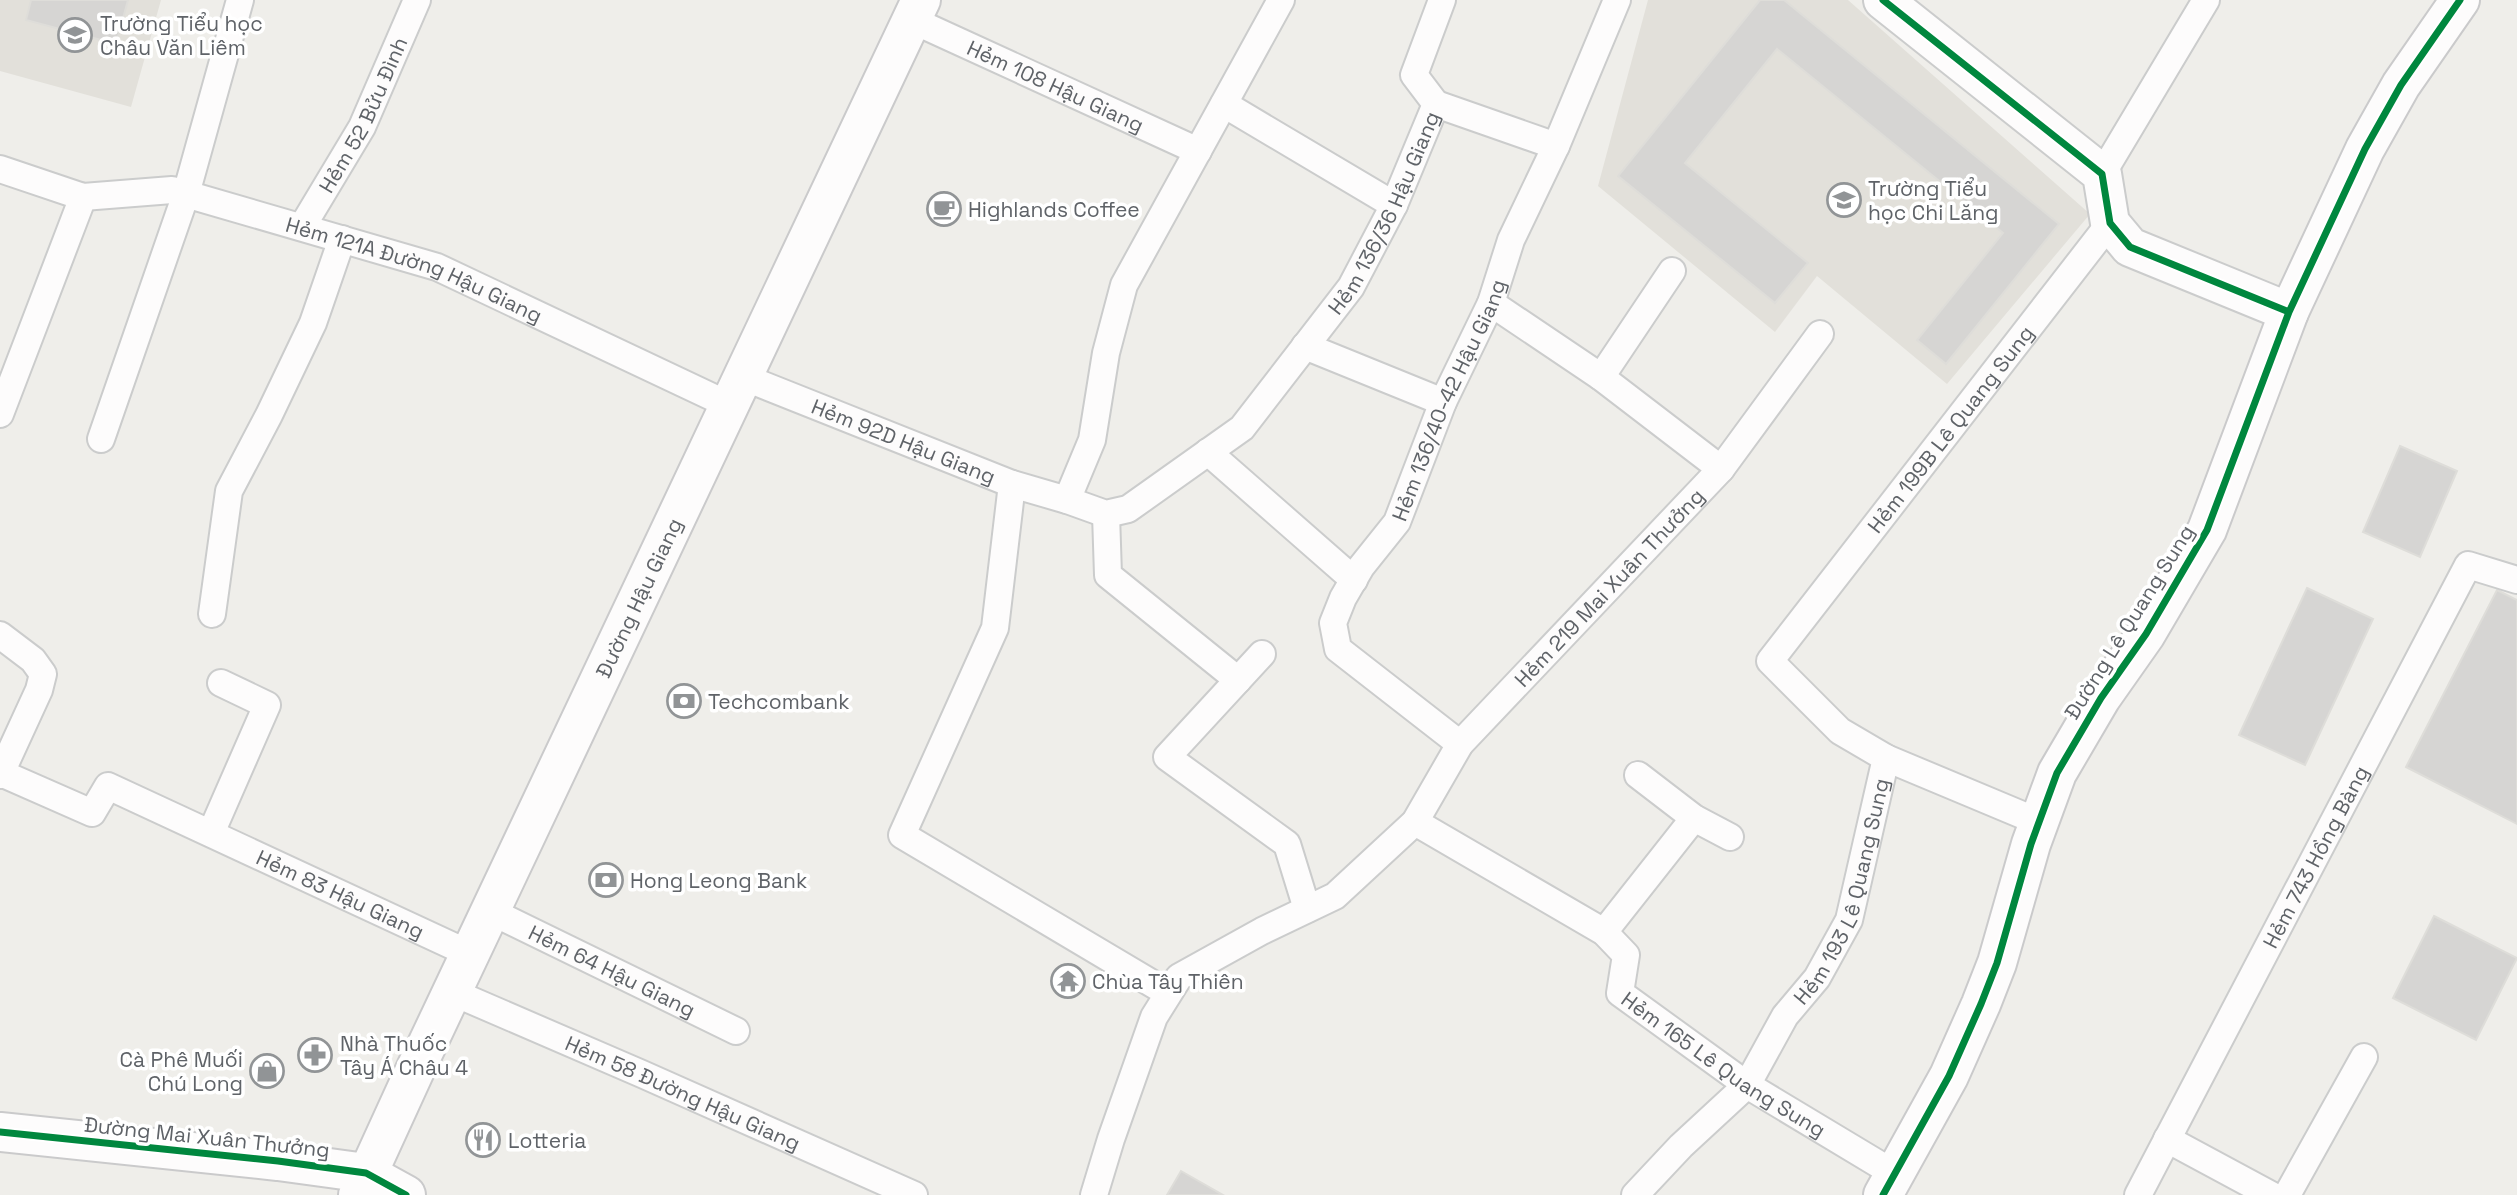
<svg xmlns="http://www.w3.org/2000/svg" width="2517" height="1195" font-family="'Space Grotesk',sans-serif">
<rect width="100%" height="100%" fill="#efeeea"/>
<path fill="#e2e0da" d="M0,0H161L131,107L0,71Z
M1648,0H1848L2090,214L1947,384L1817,276L1775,332L1598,186Z"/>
<path fill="#d6d5d3" stroke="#deddd9" stroke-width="2" d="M31,0H128L116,44L26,20Z
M1760,0H1784L2059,224L1946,364L1917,340L2003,233L1777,49L1685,163L1808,263L1775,303L1618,176Z
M2400,446L2457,471L2420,557L2363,532Z
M2307,588L2373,619L2305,765L2239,735Z
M2497,590L2517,600V824L2406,767Z
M2434,916L2517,958L2476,1040L2393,998Z
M1181,1171L1223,1195H1167Z"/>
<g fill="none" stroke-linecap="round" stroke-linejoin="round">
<g stroke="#cbcccc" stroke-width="30">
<g id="lane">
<path id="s1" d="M912,20L1198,151"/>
<path d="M1224,104L1394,205"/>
<path d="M1436,104L1556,146"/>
<path id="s2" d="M0,169L83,197L172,190L437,267L729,405"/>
<path d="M2102,174L2206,0"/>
<path id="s3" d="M302,227L362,127L417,0"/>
<path d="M1305,346L1443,402"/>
<path id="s4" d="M743,377L1012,484L1067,500L1106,514L1128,509L1242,428L1351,287L1394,205L1436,104L1414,75L1442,0"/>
<path d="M1601,377L1672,271"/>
<path d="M0,414L83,197"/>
<path d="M101,439L186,194L240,0"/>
<path d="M1208,452L1354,580"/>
<path d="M1721,469L1820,334"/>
<path d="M1012,484L995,628L902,835L1168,993"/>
<path d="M1067,500L1092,440L1106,353L1124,285L1281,0"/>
<path d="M1106,514L1108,575L1238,680"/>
<path d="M212,614L229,491L269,415L313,323L342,239"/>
<path d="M0,635L33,660L43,674L39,690L0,775"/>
<path d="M1262,654L1167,757L1287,844L1307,909"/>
<path id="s5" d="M1460,744L1338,649L1333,623L1343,598L1361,567L1397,522L1443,402L1491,303L1511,240L1556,146L1617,0"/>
<path id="s6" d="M1,773L92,813L108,786L470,954"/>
<path d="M1638,775L1694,818L1730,837"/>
<path id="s7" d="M1415,822L1604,932L1626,955L1620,993L1747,1085L1895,1174"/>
<path id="s8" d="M2039,822L1886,758L1840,731L1770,661L2110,223"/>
<path d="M211,833L267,705L221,683"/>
<path id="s9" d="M490,911L736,1031"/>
<path d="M1604,932L1694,818"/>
<path id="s10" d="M452,992L642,1074L914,1195"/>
<path d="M2167,1139L2271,1195"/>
<path id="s11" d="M1094,1195L1111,1139L1154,1017L1179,977L1262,931L1335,896L1415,822L1460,744L1721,469L1601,377L1491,303"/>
<path id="s12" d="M1635,1195L1681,1146L1747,1085L1785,1016L1817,978L1849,920L1886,758"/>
<path id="s13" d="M2138,1195L2468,565L2517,580"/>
<path d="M2287,1195L2364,1057"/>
</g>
</g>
<g stroke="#cbcccc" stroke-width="42">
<path id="street" d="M1883,0L2102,174L2110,223L2130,247L2289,312"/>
</g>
<g stroke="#cacacb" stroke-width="42">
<g id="secondary">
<path d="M0,1132L278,1161L366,1173L406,1195"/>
<path id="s14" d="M358,1195L416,1068L921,0"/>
<path d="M1883,1195L1949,1076L1981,1004L1997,963L2031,844L2057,773L2101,698L2146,634L2207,530L2289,312L2365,149L2401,85L2460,0"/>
</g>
</g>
<use href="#lane" stroke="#fdfcfc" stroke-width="26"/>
<use href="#street" stroke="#fdfcfc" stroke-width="38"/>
<use href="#secondary" stroke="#fdfcfc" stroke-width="38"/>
<g stroke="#fff" stroke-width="11">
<path id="cycleway" d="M1883,0L2102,174L2110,223L2130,247L2289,312
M0,1132L278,1161L366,1173L406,1195
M1883,1195L1949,1076L1981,1004L1997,963L2031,844L2057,773L2101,698L2146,634L2207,530L2289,312L2365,149L2401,85L2460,0"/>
</g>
<use href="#cycleway" stroke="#00873e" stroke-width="7"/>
</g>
<defs>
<g id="school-ring" transform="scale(1.75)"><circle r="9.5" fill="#fff" stroke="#919496" stroke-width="1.5"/><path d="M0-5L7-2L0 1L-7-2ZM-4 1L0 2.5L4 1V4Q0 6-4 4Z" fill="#919496"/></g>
<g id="cafe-ring" transform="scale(1.75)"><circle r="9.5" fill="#fff" stroke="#919496" stroke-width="1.5"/><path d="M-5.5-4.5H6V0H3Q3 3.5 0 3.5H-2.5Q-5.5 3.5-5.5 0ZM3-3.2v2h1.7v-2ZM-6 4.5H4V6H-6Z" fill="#919496"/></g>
<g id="bank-ring" transform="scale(1.75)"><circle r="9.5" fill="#fff" stroke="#919496" stroke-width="1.5"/><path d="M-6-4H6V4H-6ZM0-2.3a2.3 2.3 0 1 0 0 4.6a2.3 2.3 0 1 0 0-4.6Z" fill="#919496"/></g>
<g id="temple-ring" transform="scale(1.75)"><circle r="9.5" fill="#fff" stroke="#919496" stroke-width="1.5"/><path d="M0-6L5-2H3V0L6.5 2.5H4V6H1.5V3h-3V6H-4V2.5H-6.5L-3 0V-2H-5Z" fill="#919496"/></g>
<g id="pharmacy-ring" transform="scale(1.75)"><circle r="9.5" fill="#fff" stroke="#919496" stroke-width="1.5"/><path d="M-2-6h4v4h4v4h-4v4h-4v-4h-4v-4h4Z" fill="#919496"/></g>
<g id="shop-ring" transform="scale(1.75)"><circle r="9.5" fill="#fff" stroke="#919496" stroke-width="1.5"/><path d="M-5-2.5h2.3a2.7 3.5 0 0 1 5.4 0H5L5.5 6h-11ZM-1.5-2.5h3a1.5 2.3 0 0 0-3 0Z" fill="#919496"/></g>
<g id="restaurant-ring" transform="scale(1.75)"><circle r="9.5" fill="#fff" stroke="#919496" stroke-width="1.5"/><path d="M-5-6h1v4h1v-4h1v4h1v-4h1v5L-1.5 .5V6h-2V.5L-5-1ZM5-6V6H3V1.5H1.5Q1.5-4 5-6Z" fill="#919496"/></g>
</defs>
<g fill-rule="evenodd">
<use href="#school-ring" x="75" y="35"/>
<use href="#school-ring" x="1844" y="200"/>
<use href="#cafe-ring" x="944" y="209"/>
<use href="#bank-ring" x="684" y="701"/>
<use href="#bank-ring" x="606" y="880"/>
<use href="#temple-ring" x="1068" y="981"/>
<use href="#pharmacy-ring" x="315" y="1055"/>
<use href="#shop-ring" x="267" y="1071"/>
<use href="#restaurant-ring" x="483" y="1140"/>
</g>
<g text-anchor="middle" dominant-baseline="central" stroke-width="7" stroke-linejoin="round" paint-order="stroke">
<g font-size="21" fill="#5f6368" stroke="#fff" text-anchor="start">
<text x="100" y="23">Trường Tiểu học<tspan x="100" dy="24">Châu Văn Liêm</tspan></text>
<text x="1868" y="188">Trường Tiểu<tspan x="1868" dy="24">học Chi Lăng</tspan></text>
<text x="968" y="209">Highlands Coffee</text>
<text x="708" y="701">Techcombank</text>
<text x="630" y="880">Hong Leong Bank</text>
<text x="1092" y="981">Chùa Tây Thiên</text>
<text x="340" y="1043">Nhà Thuốc<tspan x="340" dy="24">Tây Á Châu 4</tspan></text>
<text x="243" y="1059" text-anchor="end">Cà Phê Muối<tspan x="243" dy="24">Chú Long</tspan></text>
<text x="508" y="1140">Lotteria</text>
</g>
<g font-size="21" fill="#5f6368" stroke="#fff">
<text stroke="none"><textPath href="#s1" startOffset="158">Hẻm 108 Hậu Giang</textPath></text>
<text stroke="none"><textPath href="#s3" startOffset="128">Hẻm 52 Bửu Đình</textPath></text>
<text stroke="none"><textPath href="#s4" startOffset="810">Hẻm 136/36 Hậu Giang</textPath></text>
<text stroke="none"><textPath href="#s2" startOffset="432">Hẻm 121A Đường Hậu Giang</textPath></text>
<text stroke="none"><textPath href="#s5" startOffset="434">Hẻm 136/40-42 Hậu Giang</textPath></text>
<text stroke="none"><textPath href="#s8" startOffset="612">Hẻm 199B Lê Quang Sung</textPath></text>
<text stroke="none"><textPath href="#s4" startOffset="173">Hẻm 92D Hậu Giang</textPath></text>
<text stroke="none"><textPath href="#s11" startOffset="826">Hẻm 219 Mai Xuân Thưởng</textPath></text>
<text stroke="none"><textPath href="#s14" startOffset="660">Đường Hậu Giang</textPath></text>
<text transform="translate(2129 622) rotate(-58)">Đường Lê Quang Sung</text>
<text stroke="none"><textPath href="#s13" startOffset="382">Hẻm 743 Hồng Bàng</textPath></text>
<text stroke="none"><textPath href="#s12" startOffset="376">Hẻm 193 Lê Quang Sung</textPath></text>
<text stroke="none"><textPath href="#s6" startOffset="387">Hẻm 83 Hậu Giang</textPath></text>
<text stroke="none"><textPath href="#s9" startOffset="136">Hẻm 64 Hậu Giang</textPath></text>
<text stroke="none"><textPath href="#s7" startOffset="415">Hẻm 165 Lê Quang Sung</textPath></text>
<text stroke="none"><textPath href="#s10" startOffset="252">Hẻm 58 Đường Hậu Giang</textPath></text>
<text transform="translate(207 1137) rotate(6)">Đường Mai Xuân Thưởng</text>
</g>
</g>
</svg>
